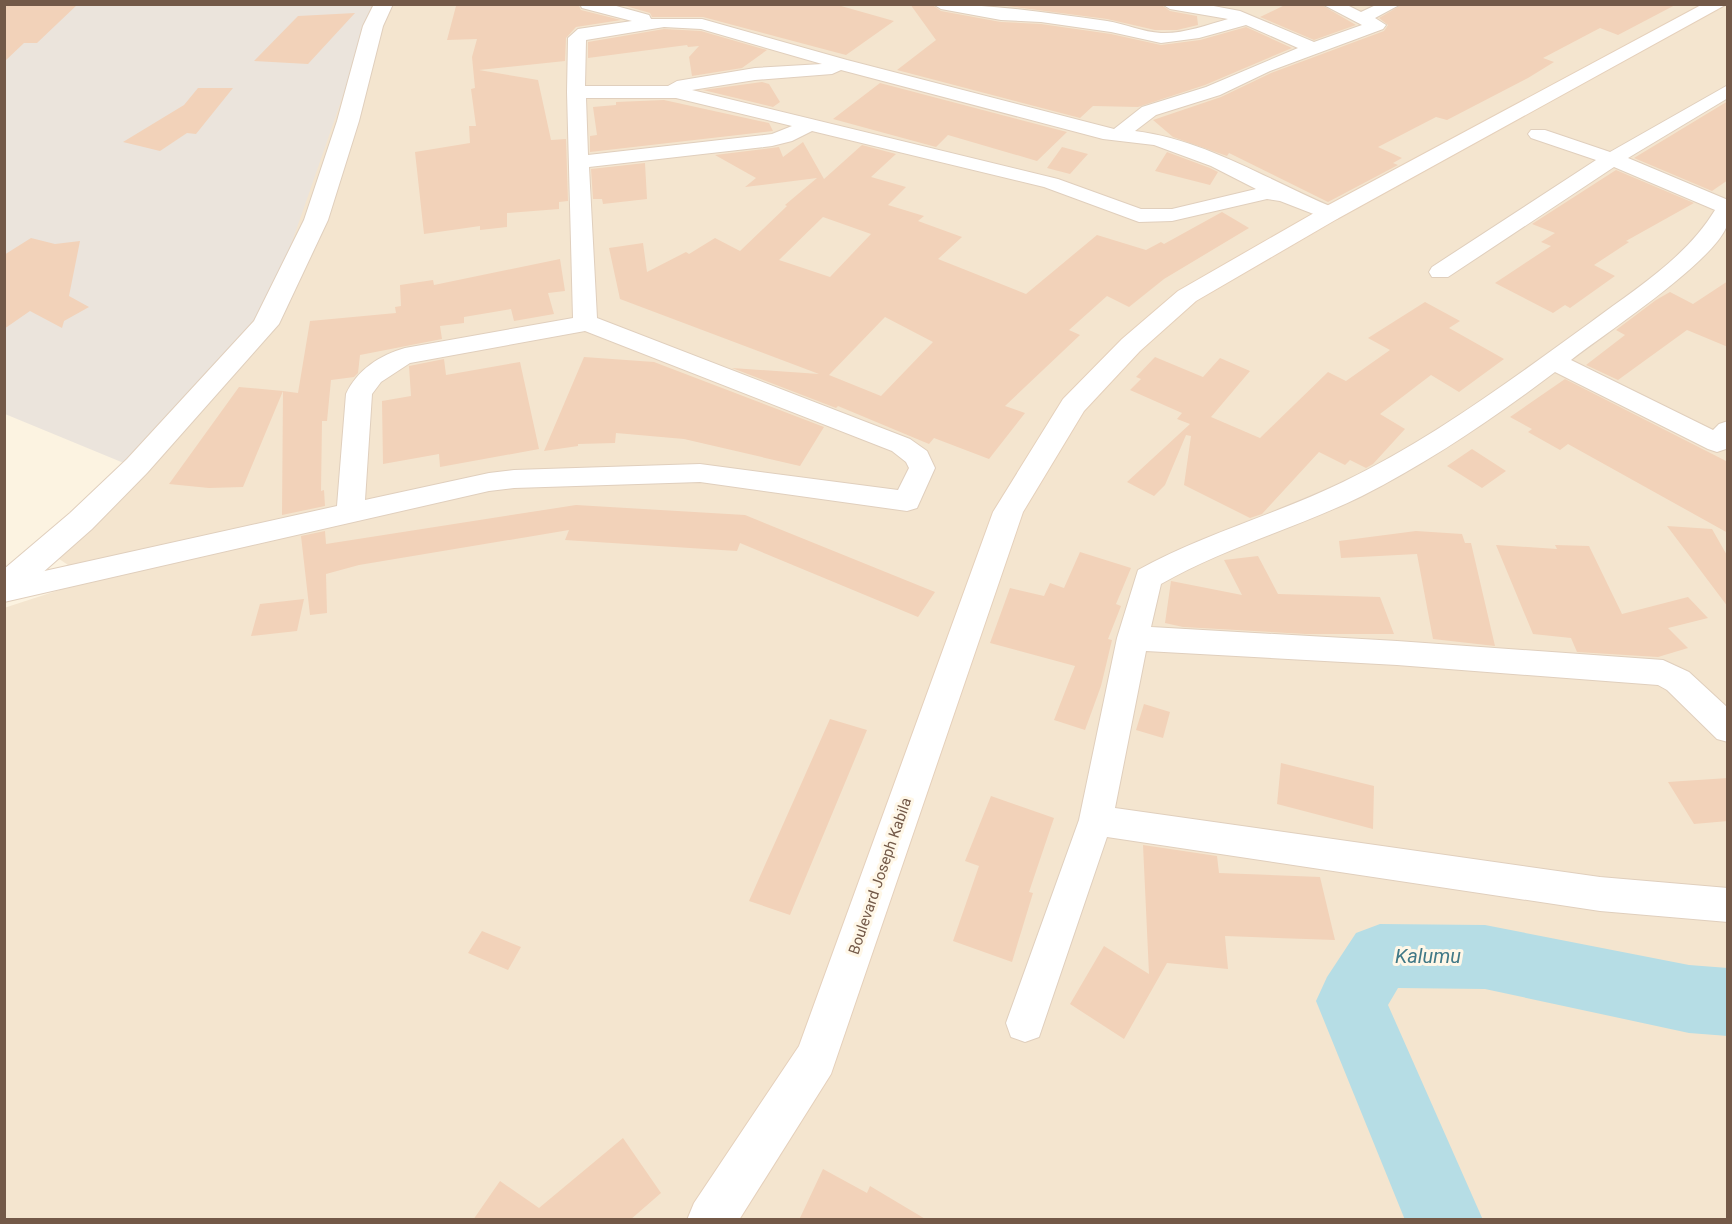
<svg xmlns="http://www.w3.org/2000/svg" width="1732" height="1224" font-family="Roboto,sans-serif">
<rect width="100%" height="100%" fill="#fcf3e1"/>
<path fill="#f4e5cf" d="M382,5H1727V1219H5L4,608L90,580L46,550L131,466Z"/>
<path fill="#ebe4dc" d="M4,5H382L361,44L262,328L131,466L5,414Z"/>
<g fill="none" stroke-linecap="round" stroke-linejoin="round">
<path fill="#b6dde5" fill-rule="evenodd" d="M1380,924L1485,925L1689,965L1728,968V1036L1689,1033L1485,989L1398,988L1388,1005L1483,1220H1405L1316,1001L1327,977L1356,933Z"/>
</g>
<path fill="#f2d2b9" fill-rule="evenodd" d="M4,4H78L37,43H24L4,62Z
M578,4L581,10L621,20L576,27L566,38L565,61L479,70L538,80L551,140L566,139L568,201L559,202V209L507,213V227L480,230V226L424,234L415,152L470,143L469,126H476L471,89L475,88L472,57L477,39L447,40L456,6Z
M619,4H834L894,21L846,55L703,17H652L650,13Z
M910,4H931L941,11L1001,22L1041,24L1111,34L1161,45L1200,40L1246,27L1292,48L1205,85L1138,107L1093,106L1080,118L897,70L936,40Z
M992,4H1160L1170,11L1197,16L1198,25L1177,30H1155L1107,19Z
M1287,4H1320L1356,25L1314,40L1260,17Z
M1403,4H1677L1618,35L1600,28L1543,58L1554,62L1528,78L1447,120L1436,117L1378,147L1402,158L1393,163L1398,165L1328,202L1229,153L1227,156L1173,137L1153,120L1221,97L1271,73L1384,31L1388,25L1379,18Z
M355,13L308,64L254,61L298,16Z
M664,29L701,31L767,50L742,68L692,76L689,57L699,46L688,47L687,45L588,58V42Z
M762,82L769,84L780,102L773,107L703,90Z
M880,83L1067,132L1037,161L948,135L936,147L833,119Z
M198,88H233L196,134L187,133L160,151L123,142L184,105Z
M664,100L769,123L773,131L590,152V136L597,135L593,107L616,105V102Z
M1728,101V180L1712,191L1634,158Z
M803,142L824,179L862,145L896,154L871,177L906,187L888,205L924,216L918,221L962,237L938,259L1026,294L1097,235L1146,250L1161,242L1164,244L1222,212L1249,228L1164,279L1129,307L1107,296L1069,330L1080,335L1005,406L1025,413L989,459L934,438L929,444L838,406L836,408L732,368L819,374L620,299L609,248L643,243L647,272L686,252L689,254L715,238L740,251L787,206L785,205L817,178L745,187L756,178L715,155L779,147L783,157ZM823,217L871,234L830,277L779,260ZM885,317L933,342L881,396L829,375Z
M1062,147L1088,154L1070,174L1047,168Z
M1167,152L1210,168L1218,172L1210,185L1155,171Z
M645,163L647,199L603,204L602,199H593L591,169Z
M1616,170L1694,203L1626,241L1629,242L1594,265L1615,276L1570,308L1565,305L1553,313L1495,283L1551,246L1541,242L1555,233L1532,224Z
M31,238L55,244L80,241L69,296L89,307L64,321L62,328L30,311L4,329V255Z
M560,259L565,291L548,293L554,314L514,321L511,309L464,317V323L440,326L442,339L360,355L358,373L354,377L331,380L327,421H322L321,491L324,490L325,506L282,515L283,391L298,393L310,321L396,313L395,307L401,306L400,285L433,280L434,285Z
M1728,281V347L1687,330L1618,380L1586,365L1625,335L1616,330L1656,300L1670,292L1693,304Z
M1425,302L1460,321L1449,328L1504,359L1459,392L1431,375L1380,414L1405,429L1373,464L1366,468L1350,460L1345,465L1319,452L1262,514L1250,518L1184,485L1191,436L1186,435L1165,485L1154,496L1127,482L1190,424L1177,419L1182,413L1130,390L1141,379L1136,377L1155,357L1203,377L1220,358L1250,371L1211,417L1260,438L1328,372L1346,381L1390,350L1368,338Z
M584,357L654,362L824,427L800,466L684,439L616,433L615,443L578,444V446L544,451Z
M444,359L446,375L520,362L539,449L440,467L439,454L383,464L382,401L411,396L409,366Z
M1565,379L1728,462V533L1568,444L1560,450L1528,432L1532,429L1510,417Z
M239,387L283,391L243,487L209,488L169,484Z
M1472,449L1506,471L1482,488L1447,466Z
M576,505L745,515L935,592L918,617L740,543L737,551L565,540L569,530L359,565L326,574L327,613L310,615L301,536L325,531L326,544Z
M1667,526L1712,529L1728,557V607Z
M1416,531L1462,534L1465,543H1471L1495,646L1433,639L1417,554L1341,558L1339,541Z
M1496,545L1557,549L1555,545L1589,546L1622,614L1688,597L1708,618L1668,628L1688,648L1658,657L1577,652L1571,638L1533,634Z
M1080,552L1131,568L1116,604L1121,606L1108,639L1112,640L1101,686L1085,730L1054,720L1075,666L990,643L1010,588L1044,596L1050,583L1064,588Z
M1258,556L1278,594L1380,597L1394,634H1306L1183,627L1165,623L1171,581L1242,595L1224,560Z
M304,599L297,631L251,636L260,604Z
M1144,704L1170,712L1163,738L1136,730Z
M830,719L867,730L790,915L749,901Z
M1281,763L1374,786L1373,829L1277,804Z
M1728,778V821L1694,824L1668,782Z
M991,796L1054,818L1029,892L1033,893L1012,962L953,941L979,866L965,861Z
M1143,845L1217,856L1219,873L1320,877L1335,940L1225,936L1228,969L1167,963L1124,1039L1070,1004L1104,946L1149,974Z
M482,931L521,947L508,970L468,953Z
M623,1138L661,1193L630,1220H473L500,1181L539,1208Z
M823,1169L867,1193L870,1186L927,1220H799Z"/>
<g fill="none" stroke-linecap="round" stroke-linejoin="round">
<g stroke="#e0cfbd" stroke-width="2">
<path id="minor" d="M580,4H609L649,15L651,19H702L847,60L1114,129L1142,107L1206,87L1298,48L1246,25L1199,38L1161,43L1111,32L1041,22L1001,20L941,9L933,4C991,4 1049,13 1107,21C1125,24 1143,32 1161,33C1183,34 1207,25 1228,19L1170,9L1162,4H1203L1240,11L1314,42L1362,25L1322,4H1345L1361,12L1378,4H1401L1375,18L1386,25L1383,29L1270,71L1220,95L1156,115L1135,131C1207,140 1271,182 1337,209L1340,214L1337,219L1329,220L1280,201L1267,199L1172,221L1139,222L1044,187L812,131L792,141L772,146L589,167L597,318L910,439L927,451L935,468L917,508L907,511L700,482L514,488L489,491L4,602V580L337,506L346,394C357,370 380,355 405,348L573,318L567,92L568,38L578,29L632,21L582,8ZM664,27L701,29L822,64L755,68L677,81L668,86H585L586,40ZM841,70L1103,139L1154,145L1211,166L1256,189L1172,209H1141L1058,179L692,90L755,80L832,74ZM586,98H676L792,126L772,134L588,155ZM585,331L892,451L906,462L909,468L898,490L700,464L514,470L489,473L365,500L372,394L381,382L410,363Z
M1728,85V98L1628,158L1728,200C1728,208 1730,221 1726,228C1709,265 1607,332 1571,360L1713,430L1719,424L1728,421L1726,449L1717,452L1708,449L1555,372C1494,418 1431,461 1362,496C1297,528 1225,547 1161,584L1151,627L1397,641L1663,660L1689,672L1728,708V742L1717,739L1667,690L1658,685L1397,665L1146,651L1115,808L1600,877L1728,888V922L1600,911L1107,837L1039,1037L1025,1042L1011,1037L1006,1023L1079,820L1117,638L1138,570C1203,534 1275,515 1343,482C1432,439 1511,380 1591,322C1635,289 1686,258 1715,210L1614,167L1448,277H1432L1429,272L1432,267L1596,160L1531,138L1528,134L1531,130H1545L1610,152Z"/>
</g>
<g stroke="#e0cfbd" stroke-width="2">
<path id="tertiary" d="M374,4H393L383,26L359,121L328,220L279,324L147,473L92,529L15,597L4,600V569L70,513L127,459L254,321L304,220L337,121L363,26Z"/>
</g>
<g stroke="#e5d0bb" stroke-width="2">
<path id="secondary" d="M1703,4H1727L1337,219L1196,301L1140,351L1084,411L1023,512L831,1074L739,1220H687L694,1203L799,1046L993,512L1063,399L1122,339L1178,291L1321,209Z"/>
</g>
<use href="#minor" fill="#fff" fill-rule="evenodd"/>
<use href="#tertiary" fill="#fff" fill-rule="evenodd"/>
<use href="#secondary" fill="#fff" fill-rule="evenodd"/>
</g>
<g text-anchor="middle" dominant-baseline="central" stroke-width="6" stroke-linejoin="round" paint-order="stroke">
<g font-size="15" fill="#735948" stroke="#fff7e7">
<text transform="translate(880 876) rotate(-71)">Boulevard Joseph Kabila</text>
</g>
<g font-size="20" font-style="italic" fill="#417987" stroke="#fff7e7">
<text x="1428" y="956">Kalumu</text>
</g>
</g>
<rect width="1732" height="1224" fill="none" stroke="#735948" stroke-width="12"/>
</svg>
